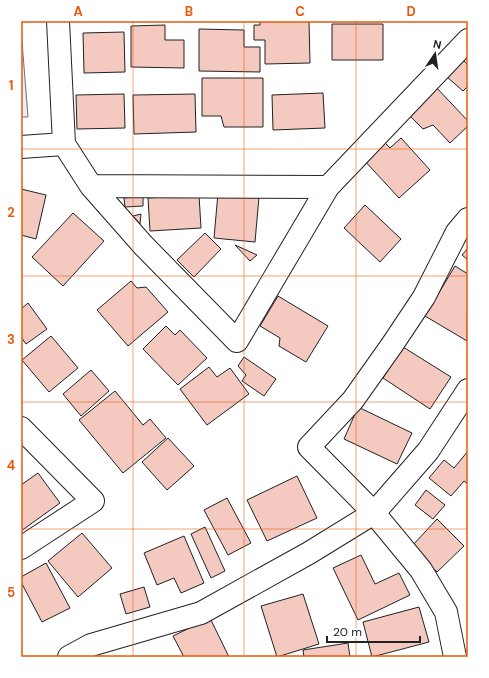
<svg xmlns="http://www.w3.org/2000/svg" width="489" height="678" font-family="'DM Sans',sans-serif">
<rect width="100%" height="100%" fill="#fff"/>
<path fill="#eee" stroke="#6f6f6f" d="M21,29L28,117H21Z"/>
<path fill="#f3c9c0" stroke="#222" d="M260,21H309L310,63L265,64V40H254V25H260Z
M332,24H383V60H332Z
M165,25V40H184V68L131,67V26Z
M199,29L244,30V47H260V72L199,71Z
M124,32L125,72L84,73L83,33Z
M464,61L468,65V86L463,91L447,77Z
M202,78H263V127H224L221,116H202Z
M434,85L468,121V126L450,143L433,125L423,129L405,111Z
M323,93L325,128L273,130L272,95Z
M124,94L125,128L77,129L76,95Z
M195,94L196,132L134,134L133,95Z
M401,138L430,170L399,198L363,159L383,141L390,148Z
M21,189L46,195L36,239L21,235Z
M218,193L259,197L255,242L214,238Z
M199,195L201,228L150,231L148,198Z
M143,196V206L125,207L124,198Z
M365,205L401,239L380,262L344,228Z
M73,213L104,241L63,286L32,257Z
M141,214L140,224L133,216Z
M205,233L221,249L194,277L177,260Z
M235,245L257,255L250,261Z
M468,248V260L462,255Z
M455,266L468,274L467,341L425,316Z
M131,281L137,288L146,287L168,312L128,346L97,310Z
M278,296L328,326L306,362L279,346L280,338L260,326Z
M28,303L47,329L26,344L21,337V309Z
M166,326L175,335L180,330L207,358L178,385L143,349Z
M51,336L78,368L49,392L22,360Z
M403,347L451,377L430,409L383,378Z
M244,357L276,379L264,396L242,381L246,375L238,366Z
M209,367L217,377L230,368L249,394L207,425L180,389Z
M91,370L109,391L81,416L63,394Z
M115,391L143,425L150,419L166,438L123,473L79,420Z
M358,407L412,433L397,464L344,439Z
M168,438L194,466L167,490L142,462Z
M468,451V484L464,481L451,496L429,478L444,460L454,468Z
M38,473L60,503L21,531V485Z
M297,476L317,518L267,541L247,500Z
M426,490L445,505L433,519L415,505Z
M227,498L251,543L228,555L204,510Z
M437,519L464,546L437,572L412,546Z
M205,527L225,571L211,578L191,534Z
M82,533L112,568L78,597L48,561Z
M184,536L204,583L181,593L174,578L157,585L144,553Z
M361,555L375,584L399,573L410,595L358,620L333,568Z
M46,563L70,608L42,622L21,582V577Z
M144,587L150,607L126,614L120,594Z
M303,594L319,644L277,657L261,606Z
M419,607L429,642L372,657L363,622Z
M210,618L229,657H184L173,636Z
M348,643L350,657H304L303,650Z"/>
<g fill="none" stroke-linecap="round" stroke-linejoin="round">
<g stroke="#222" stroke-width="24">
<path id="street" d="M58,21L64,144
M21,147L64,144L91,186L143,245L237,341L328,187L468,40
M91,186L328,187
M21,428L93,501L21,548
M69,657L91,645L201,613L309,553L374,513L428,451L468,390
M455,657L446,612L421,570L374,513L309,447L353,400L392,345L424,297L457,232L468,219"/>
</g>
<use href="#street" stroke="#fff" stroke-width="22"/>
</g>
<path fill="none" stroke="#e8590c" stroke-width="1" stroke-opacity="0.55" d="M133,21V657M244,21V657M356,21V657M21,149H468M21,276H468M21,402H468M21,529H468"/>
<rect width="489" height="678" fill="none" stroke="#ffffff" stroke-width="44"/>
<g transform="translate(435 54) rotate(13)" stroke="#ffffff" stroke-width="3" paint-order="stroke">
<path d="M0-3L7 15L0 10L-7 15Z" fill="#222222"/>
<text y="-6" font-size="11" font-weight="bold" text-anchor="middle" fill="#222222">N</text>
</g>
<path d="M327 636v6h93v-6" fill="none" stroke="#222222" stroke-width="2"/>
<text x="333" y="636" font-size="12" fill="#222222" stroke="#ffffff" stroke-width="3" paint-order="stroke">20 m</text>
<rect x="22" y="22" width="445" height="634" fill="none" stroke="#e8590c" stroke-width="1.5"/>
<g font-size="13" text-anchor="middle" font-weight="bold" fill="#e8590c">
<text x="78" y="16">A</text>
<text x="189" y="16">B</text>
<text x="300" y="16">C</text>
<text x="411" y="16">D</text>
<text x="11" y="90">1</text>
<text x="11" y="217">2</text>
<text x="11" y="344">3</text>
<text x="11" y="470">4</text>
<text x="11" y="597">5</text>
</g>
</svg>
